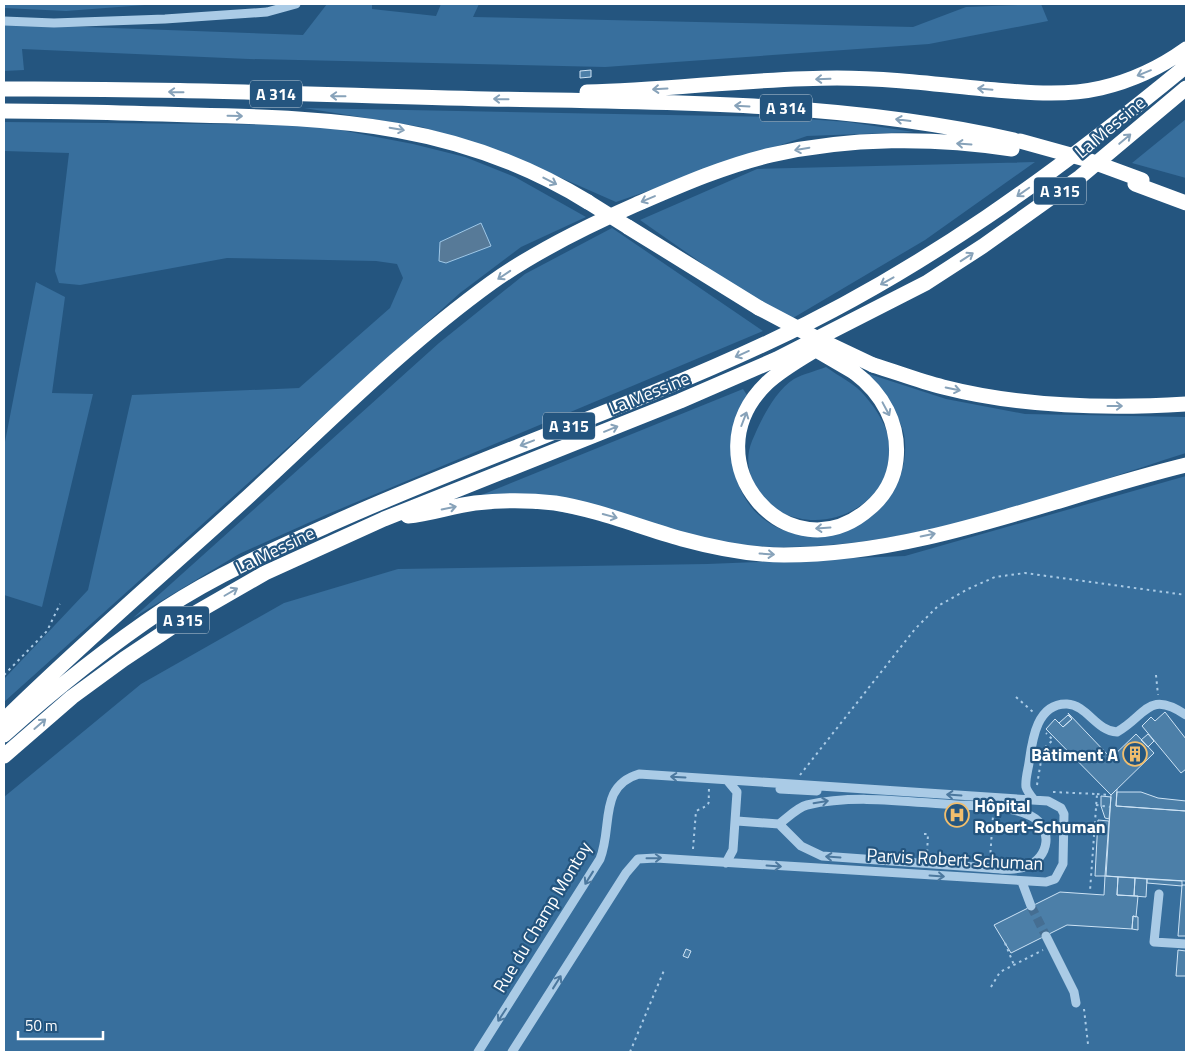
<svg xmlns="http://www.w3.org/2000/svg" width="1190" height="1056" font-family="'Titillium Web',sans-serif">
<rect width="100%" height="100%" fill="#24557f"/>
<path fill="#386f9d" d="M4,4H158L66,11L4,8Z
M327,4H372V9L436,16L441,4H479L473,17L913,27L966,7L1041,4L1048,21L929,44L605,67L249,59L22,49L24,70L4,71V24L303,35Z
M304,108L777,117L848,122L914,132L807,136L616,202L500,151L422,127Z
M1186,119V178L1132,163Z
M4,122L314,125L413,144L465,157L515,177L586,217L521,247L460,293L4,702V679L88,590L132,395L299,388L390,308L403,278L397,264L376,261L227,258L80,285L59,283L55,271L69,153L4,151Z
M1035,162L925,240L793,318L740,290L640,220L757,169Z
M612,228L763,331L328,514L239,554L133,618L439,343L525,274Z
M36,282L65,297L52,393L93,394L42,607L4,595V447Z
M826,367C838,376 856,384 865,396C877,410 888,427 890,446C895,495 841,529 798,518C789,516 777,512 771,506C766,502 763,495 759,491C748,476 745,458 752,441C761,420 774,392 794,379C803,374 816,371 826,367Z
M869,374L946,399L1025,414L1186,417V453C1057,494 913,549 776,547C733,546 689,536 646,528C590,517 535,507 479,496L743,389L749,398C744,411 733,429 731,443C730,453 733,464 735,473C753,549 849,556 891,495C902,479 908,454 904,434C899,412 880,395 867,377Z
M1186,476V1052H4V797L141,684L284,603L398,569L707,564L905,556Z"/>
<path fill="#577a98" stroke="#9ec7e7" d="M481,223L491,246L446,263L439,261L440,242Z"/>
<path fill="#4c7fa8" stroke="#cde3f5" d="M591,70V77L580,78V71Z
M1165,712L1186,739V769L1181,773L1142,726L1151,717L1155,721Z
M1068,713L1108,755L1106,757L1109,760L1136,734L1154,753L1111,795L1046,729L1055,719L1063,727L1072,719Z
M1068,715L1072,719L1063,727L1059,723Z
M1148,734L1154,741L1148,747L1141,740Z
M1117,789L1116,806L1186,811V881L1106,876L1111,795Z
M1117,792H1141L1158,798L1186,801V811L1116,806Z
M1101,796L1111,797L1109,819L1105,818L1101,806Z
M1098,820L1109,821L1105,876H1095Z
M1105,876L1118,877L1117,895L1138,896L1136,917L1133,916L1132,929L1067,925L1011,953L994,925L1060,892L1104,895Z
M1118,877L1135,878L1134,896L1117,895Z
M1135,878L1147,879L1146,897L1134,896Z
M1147,879L1182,881V886L1147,883Z
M1182,885H1186V936H1178Z
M1133,916L1138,917V930L1132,929Z
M686,949L691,951L688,958L683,956Z
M1178,950L1186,951V976H1176Z"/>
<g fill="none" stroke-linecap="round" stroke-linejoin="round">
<path stroke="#456e92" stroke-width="9" stroke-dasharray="9 4.5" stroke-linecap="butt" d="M1031,906L1046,936"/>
<path stroke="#aacbe6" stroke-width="2" stroke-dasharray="2.5 4" stroke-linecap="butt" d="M4,675L47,631L60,604
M1156,675L1158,695
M1016,697L1033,712
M800,775L915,629L938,606L968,589L995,577L1025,573L1186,595
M1037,785L1043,749L1053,740L1046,733
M1053,792L1097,794L1090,891
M1097,794L1109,795
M1096,805L1110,807
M924,834H928L927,855
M693,849L696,811C712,803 708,808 709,788
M990,859L993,816
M1005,943L1014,965
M991,987L1000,972L1043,950
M1084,1009L1088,1044
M630,1052L665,968"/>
<path stroke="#aacbe6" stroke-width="9" d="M4,21L54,23L165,19L267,12L296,4
M780,789L817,791
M1034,800C1031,796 1027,791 1026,787C1025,780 1028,770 1029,763C1032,742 1036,703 1067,704C1087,705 1096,731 1117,732C1146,716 1148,689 1186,715
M737,821L779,824L801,846L822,856L989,868C1002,869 1015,871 1027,866C1049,858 1054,828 1031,816C1013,806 977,806 956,805C908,802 855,794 807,805C798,807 787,818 779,824
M726,863L733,850L737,792L727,780
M1022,882L1031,906
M1159,894L1154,942L1186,944
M1046,936L1074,992L1076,1003
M478,1052L600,859C613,827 598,786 639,774L1048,801L1061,808L1064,814L1063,864L1055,879L1046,882L656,858L638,859L626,873L512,1052"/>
<path stroke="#fff" stroke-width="15" d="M4,89C165,88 326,95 487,99C664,102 842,101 1014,140
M587,92C670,90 754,78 837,78C886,78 935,84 984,89C1023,92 1062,97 1101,88C1131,81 1161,67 1186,49
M4,111C67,111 130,113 193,115C337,118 462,124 588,202
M1135,184L1186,203
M628,227L759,308
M820,347C802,358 782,369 767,383C686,461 790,579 870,508C884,496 894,479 896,460C900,424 882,393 854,372
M873,365C896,372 919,381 943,387C1021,407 1106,409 1186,404
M408,516C430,514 452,506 475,503C501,500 529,500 555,503C599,510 639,527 682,539C715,548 750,555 784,555C923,555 1054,497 1186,465
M4,720C83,642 168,570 250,495C328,423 404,346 491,283C536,251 585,227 635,205C679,186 724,166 771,155C849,137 934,137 1012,149
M4,735C55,689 109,646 166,608C218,574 275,549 331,524C475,459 626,409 769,342C922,271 1057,172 1186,66
M4,756L72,697L124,659L178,623L265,573L384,519L680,401L777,359L926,283L983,246L1080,177L1186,88"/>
<path stroke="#fff" stroke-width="15" d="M1020,141L1085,159L1142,180
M588,202L628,227
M759,308L816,338L873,365
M806,344L854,372"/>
</g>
<defs><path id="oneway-shaft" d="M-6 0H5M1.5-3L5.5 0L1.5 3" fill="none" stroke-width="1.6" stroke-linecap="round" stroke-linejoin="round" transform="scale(1.25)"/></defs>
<g stroke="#87a2b9">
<use href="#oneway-shaft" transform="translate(1144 73) rotate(158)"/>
<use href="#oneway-shaft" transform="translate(823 79) rotate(178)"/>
<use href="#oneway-shaft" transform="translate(660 89) rotate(177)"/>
<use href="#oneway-shaft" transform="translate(985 89) rotate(-175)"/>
<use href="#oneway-shaft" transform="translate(176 92) rotate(-179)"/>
<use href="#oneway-shaft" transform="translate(338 96) rotate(-179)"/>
<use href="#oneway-shaft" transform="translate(501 99) rotate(-179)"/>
<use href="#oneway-shaft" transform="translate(742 106) rotate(-177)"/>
<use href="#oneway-shaft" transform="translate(235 116) rotate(1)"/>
<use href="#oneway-shaft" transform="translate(903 120) rotate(-173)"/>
<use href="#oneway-shaft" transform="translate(397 129) rotate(10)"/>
<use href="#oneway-shaft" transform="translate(1125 139) rotate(-40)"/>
<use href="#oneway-shaft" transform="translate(964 144) rotate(-176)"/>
<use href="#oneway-shaft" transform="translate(802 149) rotate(170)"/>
<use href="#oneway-shaft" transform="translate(550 181) rotate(27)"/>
<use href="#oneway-shaft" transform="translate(1023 192) rotate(145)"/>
<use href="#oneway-shaft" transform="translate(648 199) rotate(157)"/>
<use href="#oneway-shaft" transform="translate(967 257) rotate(-33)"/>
<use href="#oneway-shaft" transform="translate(504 275) rotate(146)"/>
<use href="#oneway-shaft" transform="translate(887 281) rotate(151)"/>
<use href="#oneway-shaft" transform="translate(742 354) rotate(156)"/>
<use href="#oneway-shaft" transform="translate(953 389) rotate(12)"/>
<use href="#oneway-shaft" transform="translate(1115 406)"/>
<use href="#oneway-shaft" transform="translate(886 409) rotate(62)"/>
<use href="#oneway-shaft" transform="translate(744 419) rotate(-69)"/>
<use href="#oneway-shaft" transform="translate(611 429) rotate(-22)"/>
<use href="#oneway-shaft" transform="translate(527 443) rotate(159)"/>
<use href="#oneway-shaft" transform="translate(449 508) rotate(-12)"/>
<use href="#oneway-shaft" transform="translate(610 516) rotate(15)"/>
<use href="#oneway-shaft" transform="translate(823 528) rotate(176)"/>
<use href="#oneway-shaft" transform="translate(928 535) rotate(-12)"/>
<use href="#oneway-shaft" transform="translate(767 554) rotate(4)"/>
<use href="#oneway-shaft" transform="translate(231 592) rotate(-30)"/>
<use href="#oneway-shaft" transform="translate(40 724) rotate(-41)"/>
</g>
<g stroke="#4c789e">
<use href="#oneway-shaft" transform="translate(678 777) rotate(-177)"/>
<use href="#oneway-shaft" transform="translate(954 795) rotate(-176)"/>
<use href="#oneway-shaft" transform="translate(821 802) rotate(-9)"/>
<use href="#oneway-shaft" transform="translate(833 857) rotate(-176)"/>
<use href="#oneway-shaft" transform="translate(654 858) rotate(-1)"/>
<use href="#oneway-shaft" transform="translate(774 866) rotate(4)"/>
<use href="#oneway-shaft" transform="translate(937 876) rotate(4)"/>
<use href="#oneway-shaft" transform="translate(589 878) rotate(122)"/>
<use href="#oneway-shaft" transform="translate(557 982) rotate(-58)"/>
<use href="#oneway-shaft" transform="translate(502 1015) rotate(123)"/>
</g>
<defs>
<g id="building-ring" transform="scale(1.25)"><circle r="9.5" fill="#24557f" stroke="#f1be6d" stroke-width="1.5"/><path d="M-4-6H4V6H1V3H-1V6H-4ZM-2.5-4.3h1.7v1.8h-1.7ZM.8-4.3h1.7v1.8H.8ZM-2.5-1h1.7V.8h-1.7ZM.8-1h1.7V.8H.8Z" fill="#f1be6d"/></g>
<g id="hospital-ring" transform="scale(1.25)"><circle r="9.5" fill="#24557f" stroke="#f1be6d" stroke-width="1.5"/><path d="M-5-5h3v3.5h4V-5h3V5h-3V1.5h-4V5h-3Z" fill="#f1be6d"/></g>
</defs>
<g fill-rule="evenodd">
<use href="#building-ring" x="1135" y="754"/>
<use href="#hospital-ring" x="957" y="815"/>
</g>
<g text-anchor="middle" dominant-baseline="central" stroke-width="4.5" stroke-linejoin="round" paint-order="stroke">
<g fill="#24557f" stroke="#bdccd9" stroke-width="1">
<rect x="250" y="80.5" width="52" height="27" rx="4"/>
<rect x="760" y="94.5" width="52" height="27" rx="4"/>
<rect x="1034" y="177.5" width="52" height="27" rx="4"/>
<rect x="543" y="412.5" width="52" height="27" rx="4"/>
<rect x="157" y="606.5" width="52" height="27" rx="4"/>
</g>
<g font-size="16" font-weight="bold" fill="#fff">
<text x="276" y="94">A 314</text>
<text x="786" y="108">A 314</text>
<text x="1060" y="191">A 315</text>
<text x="569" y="426">A 315</text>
<text x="183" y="620">A 315</text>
</g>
<g font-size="18" fill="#fff" stroke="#24557f">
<text transform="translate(1110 127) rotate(-40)">La Messine</text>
<text transform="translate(649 393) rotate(-22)">La Messine</text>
<text transform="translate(275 550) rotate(-26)">La Messine</text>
<text transform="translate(955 859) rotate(3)">Parvis Robert Schuman</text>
<text transform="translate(542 917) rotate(-59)">Rue du Champ Montoy</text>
</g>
<g font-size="18" font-weight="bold" fill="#fff" stroke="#24557f" text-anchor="end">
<text x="1118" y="754">Bâtiment A</text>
<text x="974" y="805" text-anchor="start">Hôpital<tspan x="974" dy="21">Robert-Schuman</tspan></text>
</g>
</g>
<rect width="1190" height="1056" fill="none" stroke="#ffffff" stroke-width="10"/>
<path d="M18 1031v8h85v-8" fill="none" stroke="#ffffff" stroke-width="2.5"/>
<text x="25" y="1031" font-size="15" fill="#ffffff" stroke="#24557f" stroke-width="4" paint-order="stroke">50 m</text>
</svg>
